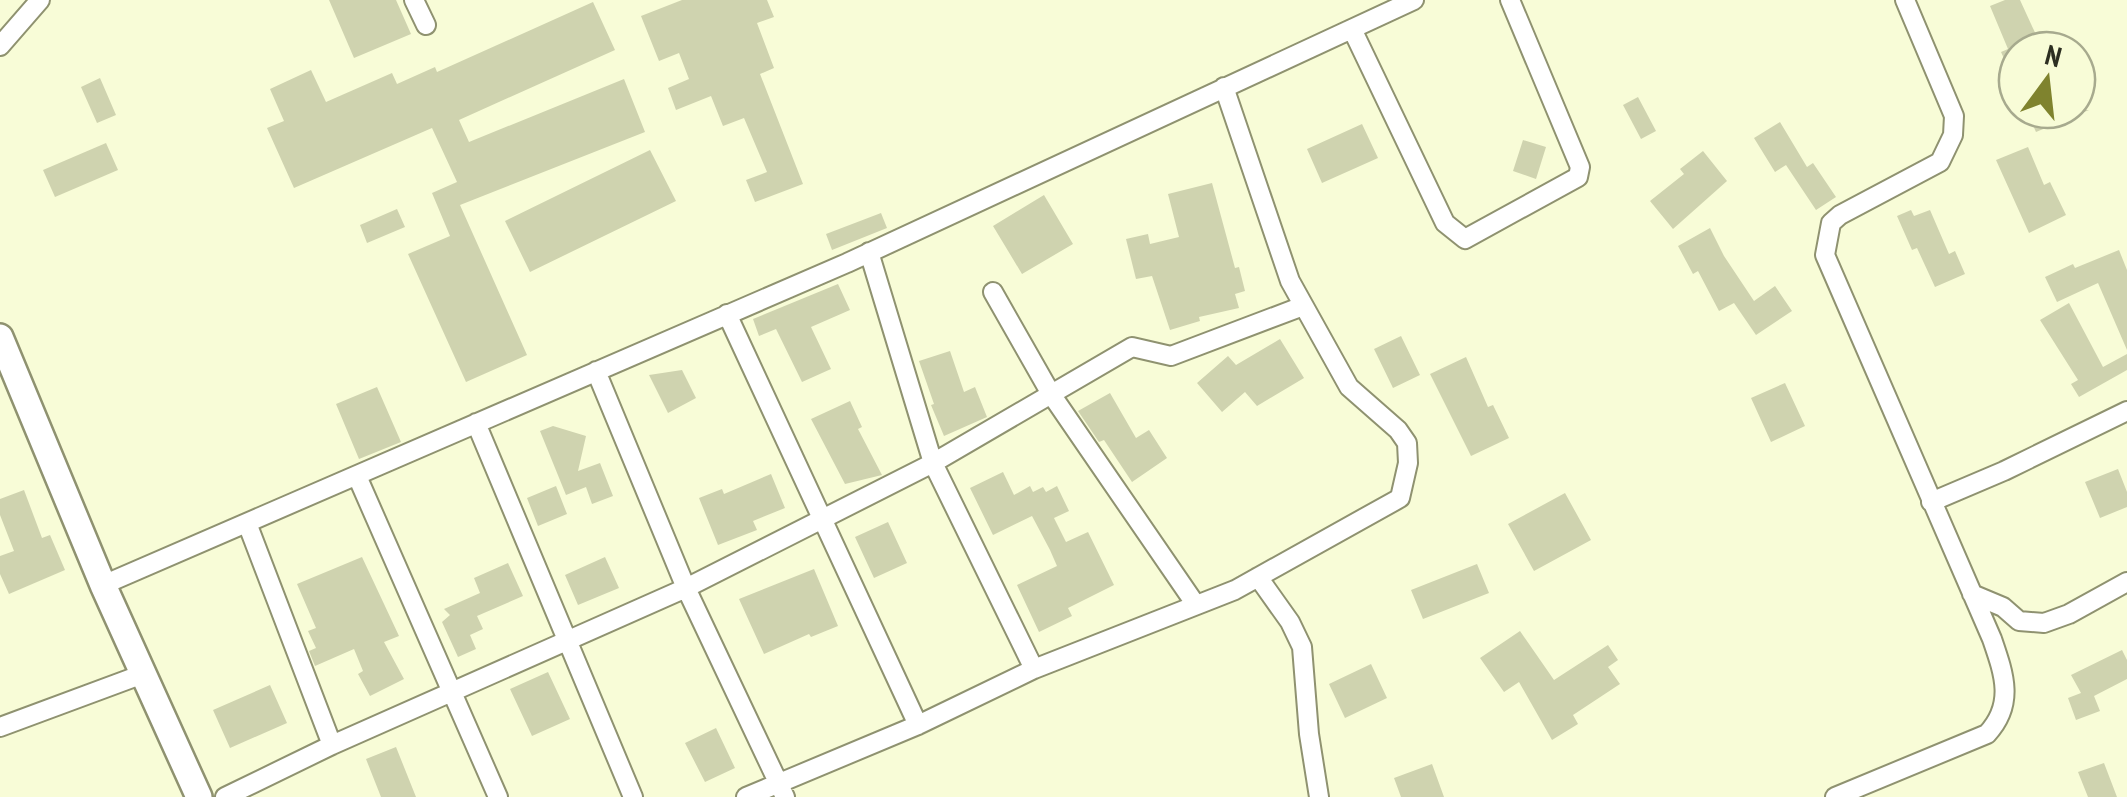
<svg xmlns="http://www.w3.org/2000/svg" width="2127" height="797" font-family="'PT Sans Narrow',sans-serif">
<rect width="100%" height="100%" fill="#f8fcd7"/>
<path fill="#cfd3af" d="M329,0H396L411,34L354,58Z
M682,0H767L774,17L757,23L774,68L760,74L803,184L755,202L746,180L767,172L744,118L723,126L711,96L676,110L668,88L689,79L679,53L659,61L641,16Z
M2005,0H2020L2043,50H2017V87L2001,52L2008,49L1990,6Z
M593,2L615,50L459,120L469,142L624,79L645,132L460,205L527,355L466,382L408,254L450,236L432,193L457,182L432,128L294,188L267,128L284,121L270,89L311,70L326,102L392,73L397,84L435,67L437,72Z
M100,78L116,115L97,123L81,87Z
M1638,97L1656,131L1641,139L1623,105Z
M2037,110H2089L2036,132L2028,114Z
M1780,122L1807,167L1813,163L1836,197L1816,210L1786,165L1775,172L1754,138Z
M1362,124L1378,158L1322,183L1307,149Z
M1523,140L1546,147L1536,179L1513,171Z
M106,143L118,170L55,197L43,170Z
M2028,147L2044,185L2050,182L2066,215L2029,233L1996,160Z
M650,150L676,201L530,272L505,221Z
M1703,151L1727,181L1673,229L1650,201L1684,174L1680,169Z
M1212,183L1235,268L1239,267L1245,291L1235,294L1239,308L1199,317L1200,321L1170,330L1152,276L1136,279L1126,239L1148,234L1150,244L1179,237L1168,194Z
M1044,195L1073,244L1022,274L993,226Z
M397,209L405,227L367,243L360,225Z
M1911,210L1914,216L1930,210L1949,254L1955,251L1965,274L1935,287L1917,248L1912,250L1897,216Z
M881,213L887,228L832,250L826,234Z
M1710,228L1724,256L1754,301L1775,286L1792,311L1756,335L1734,303L1719,311L1698,271L1693,274L1678,246Z
M2119,250L2127,270V350L2098,283L2057,302L2045,277L2073,264L2075,268Z
M838,284L850,310L811,327L831,369L802,382L776,329L759,336L753,319Z
M2069,303L2103,367L2127,354V370L2079,397L2071,384L2078,380L2040,320Z
M1401,336L1420,375L1393,388L1374,349Z
M1280,339L1304,378L1257,406L1245,392L1222,412L1197,383L1228,356L1236,365Z
M950,351L964,392L975,387L987,417L944,436L931,405L934,404L919,361Z
M1466,357L1488,407L1493,405L1509,438L1471,456L1430,374Z
M682,370L696,398L668,413L649,375Z
M1785,383L1805,426L1771,442L1751,398Z
M377,387L401,442L359,459L336,404Z
M1110,393L1136,438L1149,430L1167,458L1132,482L1104,440L1099,442L1078,411Z
M850,401L862,427L858,429L882,475L845,484L811,419Z
M553,426L586,436L578,471L600,463L613,496L592,504L586,487L566,495L540,431Z
M2118,469L2127,492V507L2100,518L2085,482Z
M1003,472L1014,495L1030,486L1033,492L1043,487L1046,492L1057,486L1069,511L1054,518L1066,542L1088,532L1114,585L1068,608L1072,616L1039,632L1017,585L1057,566L1050,550L1032,516L993,535L970,488Z
M771,474L785,508L753,521L757,530L718,545L699,498L722,489L724,494Z
M556,486L567,514L538,526L527,498Z
M24,490L42,538L50,535L65,570L9,594L0,574V556L14,551L0,515V499Z
M1565,493L1591,540L1534,571L1508,524Z
M888,522L907,563L874,578L855,537Z
M362,557L399,636L384,642L404,679L370,696L358,674L363,671L354,649L315,666L309,651L316,648L308,631L316,628L297,584Z
M605,557L619,588L578,605L565,575Z
M508,563L523,596L477,616L483,629L470,635L476,649L458,657L442,622L450,615L444,609L480,593L474,578Z
M1477,564L1489,593L1423,619L1411,590Z
M814,569L838,626L811,637L809,634L764,654L739,599Z
M1520,631L1554,680L1608,645L1618,660L1608,667L1620,684L1573,715L1578,724L1552,740L1519,682L1504,692L1480,658Z
M2122,650L2127,660V679L2094,696L2100,711L2076,720L2068,698L2081,693L2071,675Z
M1371,664L1387,698L1345,718L1329,684Z
M548,672L570,719L532,736L510,689Z
M270,685L287,723L230,748L213,710Z
M716,728L735,768L705,782L685,743Z
M396,747L416,797H381L366,759Z
M2104,763L2117,797H2088L2078,772Z
M1432,764L1444,797H1401L1394,778Z"/>
<g fill="none" stroke-linecap="round" stroke-linejoin="round">
<g stroke="#8f9270" stroke-width="22">
<path id="street" d="M414,0L426,25
M1352,29L1445,223L1465,239L1578,177L1580,167L1510,0
M0,46L40,0
M869,252L933,463L1034,669
M993,292L1051,394L1196,605
M727,314L918,725
M596,371L686,588L785,797
M476,423L633,797
M357,476L498,797
M1931,502L2004,471L2127,411
M247,523L332,745
M1258,577L1290,622L1302,647L1309,734L1319,797
M103,585L847,263L1414,0
M1972,594L2003,607L2019,621L2044,623L2069,614L2127,582
M0,727L143,674
M225,797L332,745L686,588L933,463L1132,347L1171,356L1303,306
M746,797L918,725L1034,669L1235,590L1400,498L1408,463L1407,443L1398,430L1349,387L1290,281L1224,87
M1835,797L1987,734C2015,704 2004,674 1992,639L1825,255L1831,223L1840,215L1940,162L1953,135L1954,116L1905,0"/>
</g>
<g stroke="#8f9270" stroke-width="30">
<path id="secondary" d="M0,337L103,585L199,797"/>
</g>
<use href="#street" stroke="#fff" stroke-width="18"/>
<use href="#secondary" stroke="#fff" stroke-width="25"/>
</g>
<g transform="translate(2047 80) rotate(15)"><circle r="48" fill="#f8fcd7" stroke="#a7aa8e" stroke-width="2.5"/>
<path d="M0-8L18 38L0 25L-18 38Z" fill="#7f832e"/>
<text y="-15" font-size="28" font-weight="bold" text-anchor="middle" fill="#2d2f21">N</text>
</g>
</svg>
